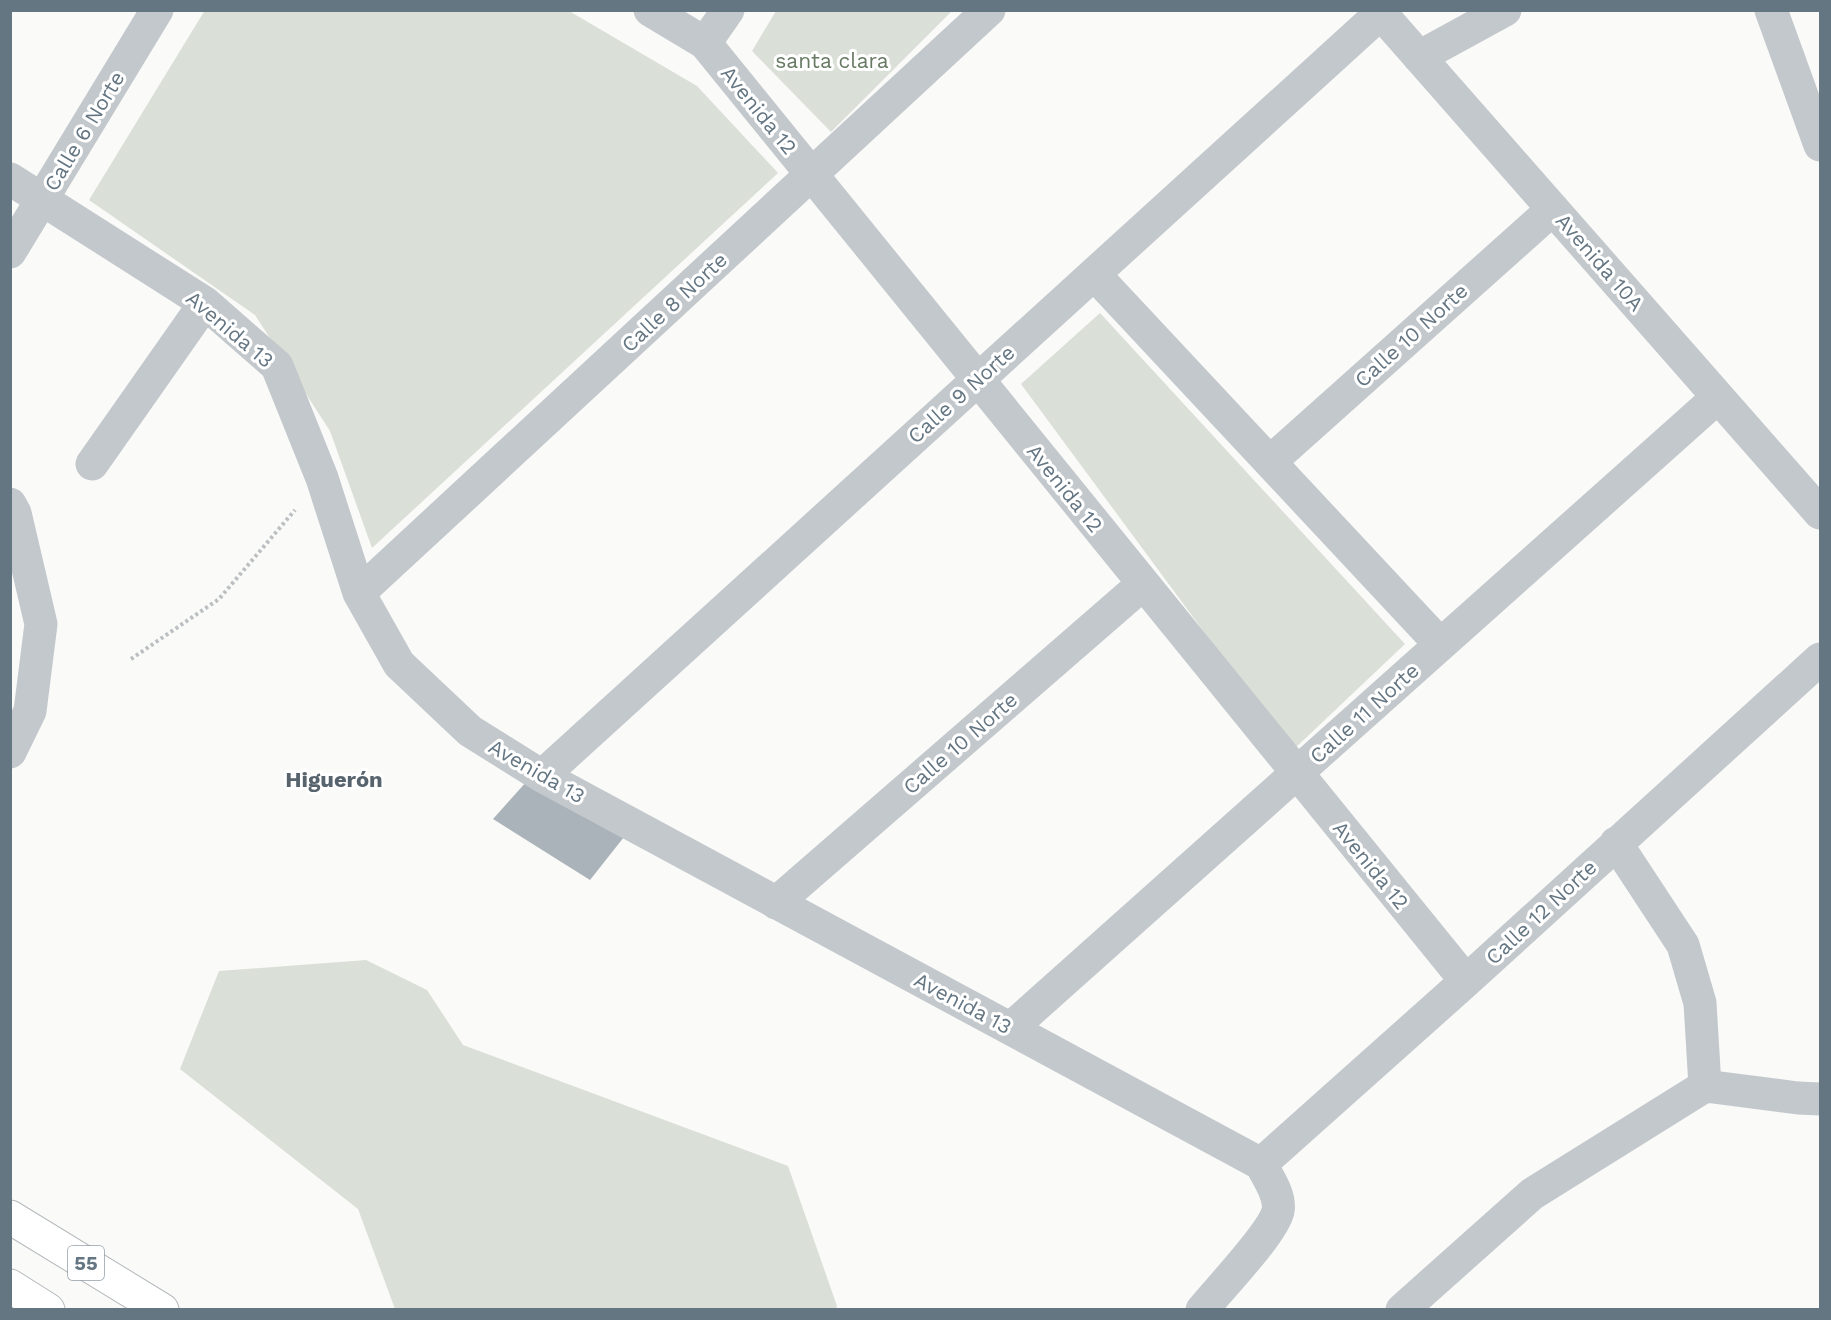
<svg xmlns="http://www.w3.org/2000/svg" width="1831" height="1320" font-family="'Work Sans',sans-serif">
<rect width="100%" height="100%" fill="#fafaf8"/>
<path fill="#dadfd7" d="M205,10L569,11L697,86L778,173L372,548L330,431L255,315L89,200Z
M776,11V10L952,11L831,132L752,51Z
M1100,313L1405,644L1292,751L1021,384Z
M366,960L427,990L463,1045L788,1166L837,1306L836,1309H395L358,1209L180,1069L219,971Z"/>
<path fill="#aab3b9" d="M527,781L624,837L590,880L493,819Z"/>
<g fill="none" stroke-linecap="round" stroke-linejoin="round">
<g stroke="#b4b9bd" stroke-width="35">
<path id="highway" d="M10,1217L162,1310
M10,1286L48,1310"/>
</g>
<path stroke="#bbbfc2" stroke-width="4" stroke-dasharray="3 3" stroke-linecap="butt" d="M131,659L219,599L295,510"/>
<path stroke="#c3c8cc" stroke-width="33" d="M650,10L705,43L1466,981
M1378,10L1820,513
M1771,10L1820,145
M705,43L728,10
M1419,57L1505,10
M10,179L205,303L277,366L322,478L359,593L399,664L470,731L542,776L1261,1164
M10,252L157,10
M1094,274L1440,644
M1270,462L1553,209
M92,464L205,303
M10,504L15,513L41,624L30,711L10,752
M359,593L989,10
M542,776L1381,13
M1616,843L1683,945L1700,1003L1705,1086
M776,903L1143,584
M1011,1028L1718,397
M1261,1164L1466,981L1820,659
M1202,1310C1219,1289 1273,1233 1278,1211C1281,1195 1268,1178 1261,1164
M1402,1310L1532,1194L1705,1086L1798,1098L1820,1099"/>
<use href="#highway" stroke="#fff" stroke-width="33"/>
</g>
<g text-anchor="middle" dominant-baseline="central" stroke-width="6" stroke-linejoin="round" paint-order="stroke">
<rect fill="#fff" stroke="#939fa8" stroke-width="1.5" x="68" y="1246" width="36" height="34" rx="4.5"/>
<g font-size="20" font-weight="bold" fill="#657683">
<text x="86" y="1263">55</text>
</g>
<g font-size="21" fill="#687a64" stroke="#fff">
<text x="832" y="60">santa clara</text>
</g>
<g font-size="21" fill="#657683" stroke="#fff">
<text transform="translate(759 110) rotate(51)">Avenida 12</text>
<text transform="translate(84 131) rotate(-59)">Calle 6 Norte</text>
<text transform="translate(1600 262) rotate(49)">Avenida 10A</text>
<text transform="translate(674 302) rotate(-43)">Calle 8 Norte</text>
<text transform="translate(230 329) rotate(40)">Avenida 13</text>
<text transform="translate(1411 335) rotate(-42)">Calle 10 Norte</text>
<text transform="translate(961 394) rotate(-42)">Calle 9 Norte</text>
<text transform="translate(1065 488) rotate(51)">Avenida 12</text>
<text transform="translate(1364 713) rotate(-42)">Calle 11 Norte</text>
<text transform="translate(960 743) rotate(-41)">Calle 10 Norte</text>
<text transform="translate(537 771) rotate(30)">Avenida 13</text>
<text transform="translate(1371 865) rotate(51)">Avenida 12</text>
<text transform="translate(1541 912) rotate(-43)">Calle 12 Norte</text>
<text transform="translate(963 1003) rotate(28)">Avenida 13</text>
</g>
<g font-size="22" font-weight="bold" fill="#57646e" stroke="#fff">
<text x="334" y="779">Higuerón</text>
</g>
</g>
<rect width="1831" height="1320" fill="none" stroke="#657683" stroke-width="24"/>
</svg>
